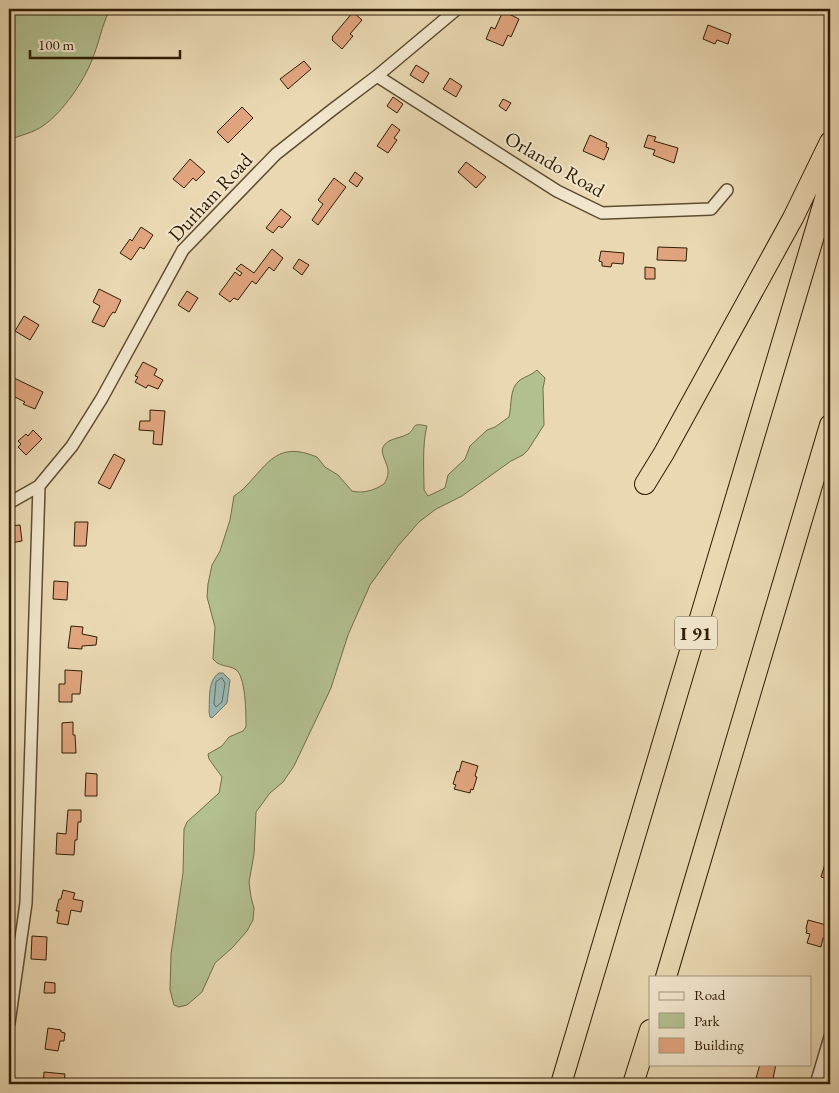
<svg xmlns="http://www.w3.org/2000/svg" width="839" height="1093" font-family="'EB Garamond',serif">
<rect width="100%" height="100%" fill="#e9d8b2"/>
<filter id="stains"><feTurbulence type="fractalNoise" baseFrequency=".004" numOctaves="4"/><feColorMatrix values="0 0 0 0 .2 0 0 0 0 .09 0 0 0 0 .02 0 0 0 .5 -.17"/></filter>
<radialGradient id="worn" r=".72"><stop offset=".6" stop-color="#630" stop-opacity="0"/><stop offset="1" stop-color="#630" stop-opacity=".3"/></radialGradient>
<path fill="#b2bf8f" stroke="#706e49" d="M9,9H110C102,25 99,43 92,60C84,81 62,113 44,125C34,133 20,135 9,140Z
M537,370L545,378L543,388L544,425L528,450L523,455L511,461L462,496L436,509L419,522L398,546L370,585L348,635L331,688L294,766L283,782L270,793L256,812L254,854L249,882L251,897L254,908L253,920L247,931L232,948L215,963L202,992L187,1005L179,1007L174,1005L170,990L171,954L183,873L184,829L187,822L219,793L222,777L209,759L208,754L222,746L229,737L243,731L246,727C246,714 246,675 235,669C228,665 219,667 213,659L215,627L207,597L208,584L212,565L220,551L230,520L234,496C238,493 243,490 246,486C269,462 278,441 317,457L325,467L338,475L352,491C363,494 375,490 384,484C386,481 388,476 388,473C389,461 374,450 389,441C395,438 403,437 408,434C417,428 410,422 427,426C422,445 424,470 424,490L428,496L445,488L448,475L465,459L470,446L487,430L495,427L509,417C512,405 509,388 520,380C526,376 532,375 537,370Z"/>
<path fill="#9ab8b4" stroke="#6f7a6d" d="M219,673H223L230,680L227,703L212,718L210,717L209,712C210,700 207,681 219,673Z"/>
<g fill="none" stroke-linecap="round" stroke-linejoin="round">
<path stroke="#646a5c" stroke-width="1" d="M222,678L225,683L222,702L216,707L214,704L216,682Z"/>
</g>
<path fill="#e0a47e" stroke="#2f1d03" d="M503,11L519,19L511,37L508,35L503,46L486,39L491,27L495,29Z
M353,12L362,20L350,34L353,36L342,49L332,40L333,38L332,37Z
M708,25L731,34L728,44L717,40L715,44L703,39Z
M304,61L311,69L288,89L280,79Z
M416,65L429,73L423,83L410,75Z
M450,78L462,86L456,97L443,89Z
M393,97L403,104L397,113L387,106Z
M503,99L511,103L506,111L499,106Z
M242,107L253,118L228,143L217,132Z
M392,124L400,130L394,138L397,140L388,153L377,146Z
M590,135L607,143L606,147L609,148L604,160L583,151Z
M648,135L656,137L654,141L678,148L674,163L653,155L655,150L644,147Z
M190,159L205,172L196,181L193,178L184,188L173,179Z
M466,162L486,177L476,188L458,172Z
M355,172L363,178L357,187L349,181Z
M334,178L346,187L318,225L312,220L323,204L318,200Z
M281,209L291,217L282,228L279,226L273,233L266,228Z
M141,227L153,235L144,249L140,247L131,260L120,253L130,239L132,241Z
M658,247L687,248L686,261L657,260Z
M272,249L283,258L274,271L269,267L256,284L252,281L238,300L234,298L230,302L219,294L235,272L240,276L242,273L236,269L241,264L254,273Z
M601,251L624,253L623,264L612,263L611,267L602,266V262L599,261Z
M299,259L309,265L302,275L293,268Z
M645,267L655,268V279H645Z
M99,289L121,300L115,313L113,312L110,316L104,327L92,322L100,306L93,302Z
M187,291L198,298L189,312L178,305Z
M24,316L39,325L30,340L15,331Z
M143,362L157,369L154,375L163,380L158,389L148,385L146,388L135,382L138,377L135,376Z
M12,377L43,392L35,409L23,404L25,402L9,394V383Z
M150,410L165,411L162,445L153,444L154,431L139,430L140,421H150Z
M33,430L42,439L26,455L18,447L21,444L18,441L26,434L28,436Z
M114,454L125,460L110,489L98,483Z
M75,522H88L86,546H74Z
M20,525L22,541L10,543L9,526Z
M54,581L68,582L67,600L53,599Z
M71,626L83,627L82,634L97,637L96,645L82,646V649L68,648Z
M65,670L82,671L80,694H72V702H59V684H65Z
M73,722V735H75L76,753H62V723Z
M462,761L478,766L475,776L477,777L473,790L471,789L470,793L454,789L456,785L453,784L457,771L459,772Z
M86,773L97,774V796H85Z
M68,810H81V822H78L77,840H75L74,855L56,854L57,833L66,834Z
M828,854H830V880L821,877Z
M63,890L75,893L73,899L83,901L81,912L71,910L68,925L57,923L59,911H56L59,899H61Z
M808,920L830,926L827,939L823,938L821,947L807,943L810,934L806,933L807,930L806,929Z
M32,936L47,937L46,960L31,959Z
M45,982L55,983V993H44Z
M48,1028L61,1030V1032L65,1033L64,1041H60L58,1051L45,1049Z
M760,1064H776L772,1084L755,1082Z
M44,1072L65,1074L64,1084H43Z"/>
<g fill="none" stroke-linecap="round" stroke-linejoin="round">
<g stroke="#5e4c2f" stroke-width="14">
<path id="street" d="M377,76L557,191L602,213L711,209L727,190
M9,503L39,486L72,446L102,398L183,250L276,154L332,110L377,76L457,9
M9,1023L26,903L39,486
M816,1084L830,1037"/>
</g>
<g stroke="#2f1d03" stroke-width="22">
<path id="highway" d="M645,484L664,453L793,218L830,142
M666,977L830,425
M561,1084L830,182
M633,1084L650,1030"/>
</g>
<use href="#street" stroke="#f1e6cd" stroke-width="11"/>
<use href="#highway" stroke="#e9d8b2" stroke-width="20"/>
</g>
<g text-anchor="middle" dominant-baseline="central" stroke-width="4" stroke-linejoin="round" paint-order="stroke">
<rect fill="#f1e6cd" stroke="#695940" stroke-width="1" x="675" y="616.5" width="42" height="33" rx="4"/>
<g font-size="19" font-weight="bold" fill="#2f1d03">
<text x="696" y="633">I 91</text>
</g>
<g font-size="20" fill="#2f1d03" stroke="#f1e6cd">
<text transform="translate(555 164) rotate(30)">Orlando Road</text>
<text transform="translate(210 197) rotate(-47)">Durham Road</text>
</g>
</g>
<rect width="839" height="1093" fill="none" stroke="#e9d8b2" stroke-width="30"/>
<rect x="10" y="10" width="819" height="1073" fill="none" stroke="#2f1d03" stroke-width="2.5"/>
<rect x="15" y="15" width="809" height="1063" fill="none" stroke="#2f1d03"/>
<rect x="649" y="976" width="162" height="90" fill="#f1e6cd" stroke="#a3967c"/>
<rect x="659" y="992" width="25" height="8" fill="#f1e6cd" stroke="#a3967c"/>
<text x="694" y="1000" font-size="15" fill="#2f1d03">Road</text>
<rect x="659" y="1013" width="25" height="15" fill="#b2bf8f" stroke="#a3967c"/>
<text x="694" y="1026" font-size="15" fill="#2f1d03">Park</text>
<rect x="659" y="1038" width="25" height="15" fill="#e0a47e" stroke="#a3967c"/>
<text x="694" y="1050" font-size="15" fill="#2f1d03">Building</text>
<path d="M30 50v8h150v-8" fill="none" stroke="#2f1d03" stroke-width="2.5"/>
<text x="38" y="50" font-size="15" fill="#2f1d03" stroke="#f1e6cd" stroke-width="4" paint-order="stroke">100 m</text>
<rect width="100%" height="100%" filter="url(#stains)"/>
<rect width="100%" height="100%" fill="url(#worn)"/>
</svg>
